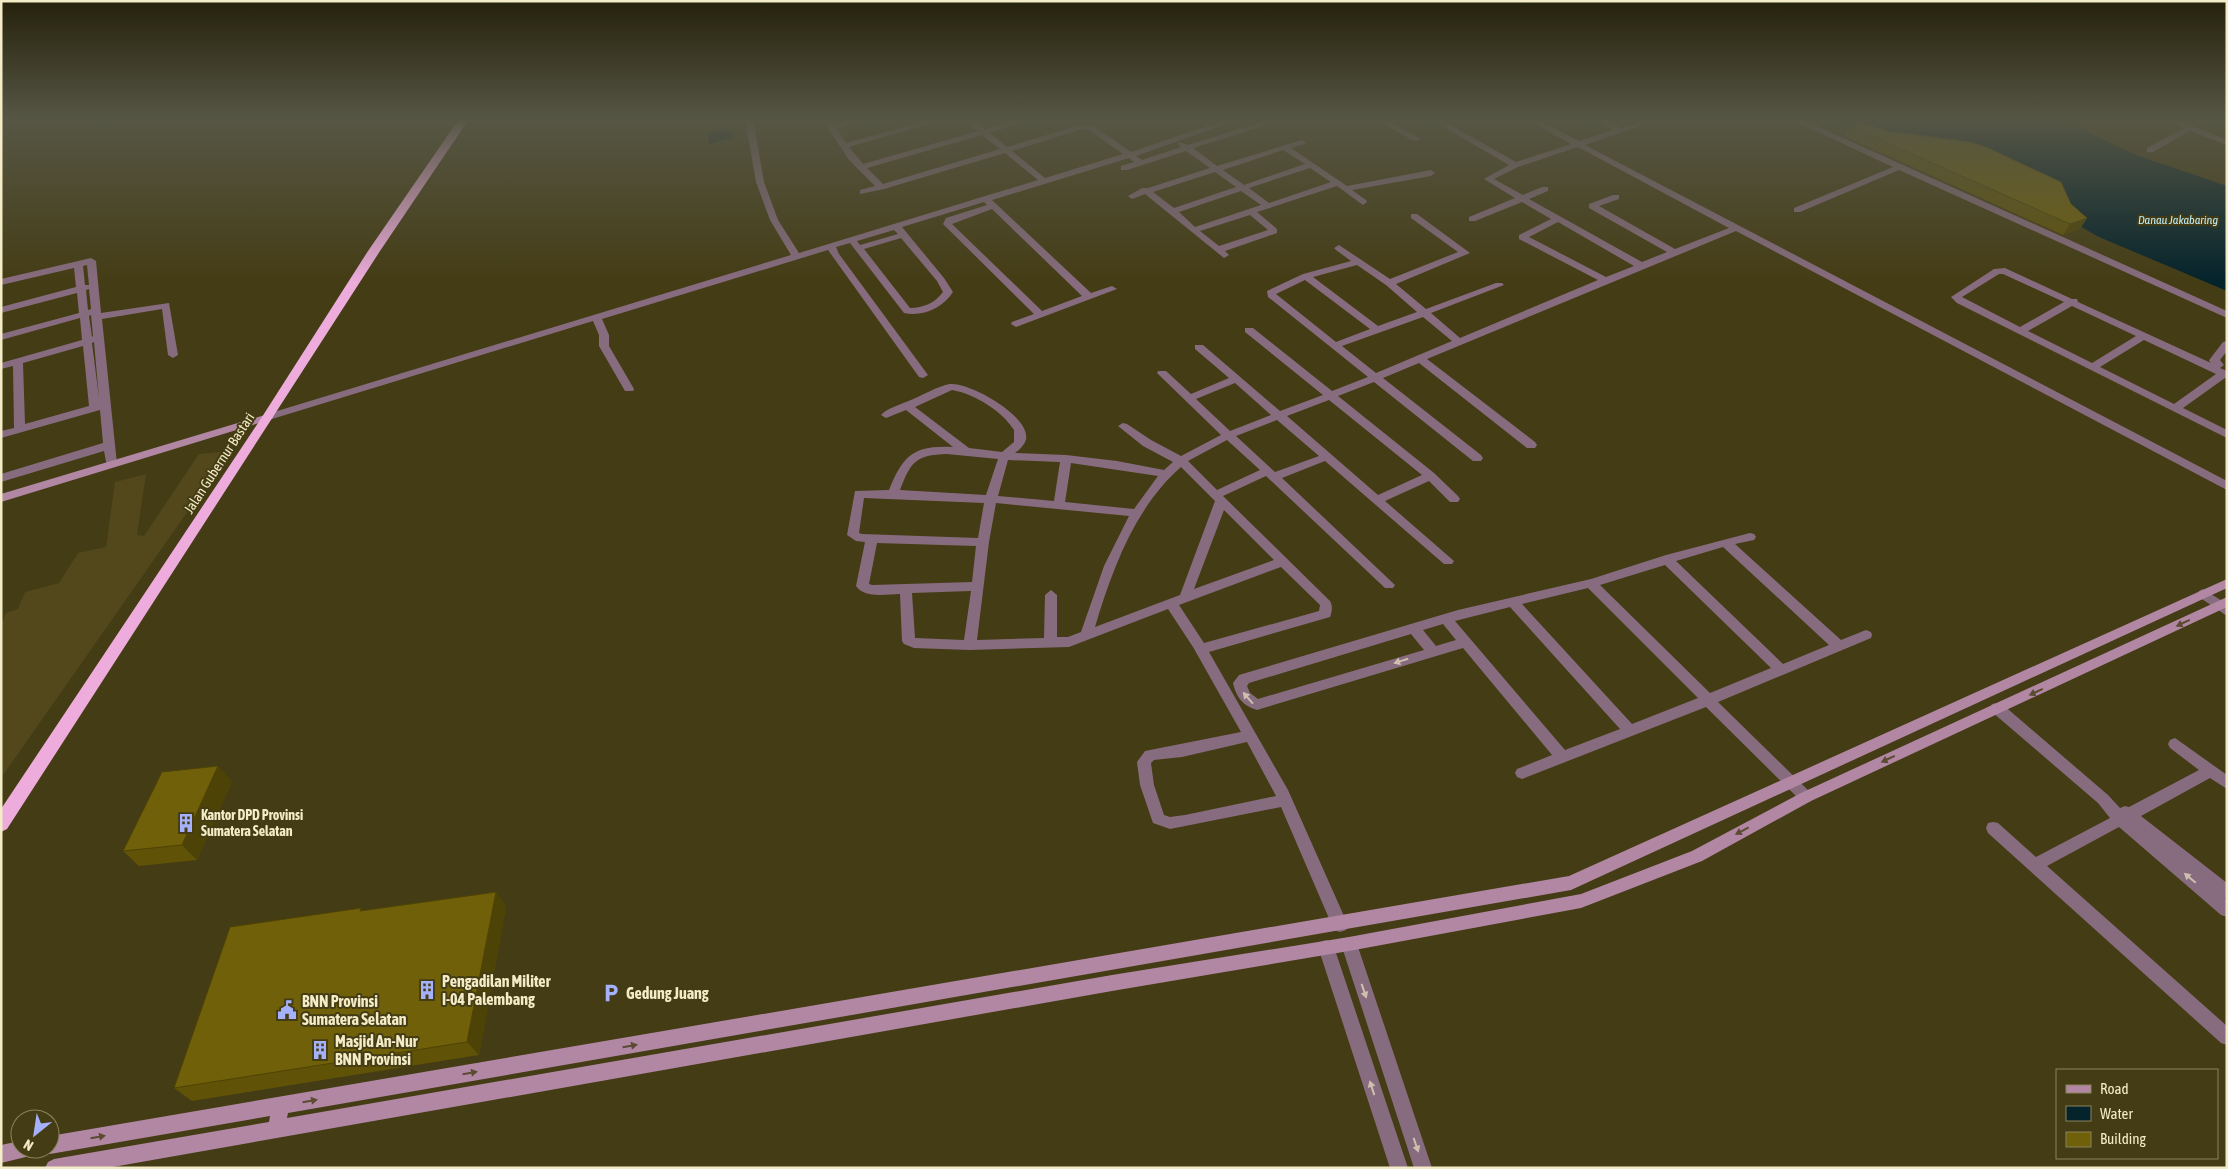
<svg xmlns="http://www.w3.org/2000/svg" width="2228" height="1169" font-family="'Asap Condensed',sans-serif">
<rect width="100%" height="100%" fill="#443c14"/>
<path fill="#52481c" d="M230,451L1,778V625L6,613L18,609L25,592L59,583L78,553L106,547L115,482L146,474L137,535L144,536L199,454Z"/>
<path fill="#04232b" d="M1832,119H2060L2136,155L2227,186V291L2099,237L2078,225L2063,211Z
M730,130L733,138L709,144L708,132Z"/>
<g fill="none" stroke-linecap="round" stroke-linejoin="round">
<path fill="#876c7f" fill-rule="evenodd" d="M93,119H112L118,122L114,124Z
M745,119H753L764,182L778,220L799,253L1038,180L1005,153L884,189L860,194V190L875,186L849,160L822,119H830L834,125L854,119H868L837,129L846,143L932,119H946L849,147L863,164L978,131L964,119H973L985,129L1019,119H1032L990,133L1007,147L1080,125H1092L1131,152L1228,119H1240L1136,156L1142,160L1181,147L1178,144L1179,142L1188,145L1261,122L1265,124L1264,126L1193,148L1217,166L1302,140L1306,142L1305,144L1291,148L1347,186L1431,170L1435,173L1431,176L1352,190L1366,200L1367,202L1363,205L1337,186L1257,212L1277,229V233L1225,251L1229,255L1224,258L1145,194L1132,199L1128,196L1142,188H1148L1210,168L1186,151L1127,170H1121V166L1134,162L1129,158L992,200L1091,293L1112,286L1117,289L1016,327L1011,324L1012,322L1034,314L943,224L946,218L987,205L984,202L902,227L944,278L953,292C943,308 923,317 904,313L850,243L836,247L839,254L928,375L923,378L919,377L828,250L602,319L609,335V346L634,389L633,391H625L599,346V335L593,321L272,419H264L263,417L264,415L791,255L770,220L756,182ZM1083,129H1087L1123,154L1045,178L1012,151ZM982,135L1000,149L883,184L867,168ZM1283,150L1305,164L1244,185L1223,170ZM1310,168L1331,182L1269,203L1249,188ZM1215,172L1236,187L1174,208L1153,192ZM1241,191L1261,205L1195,227L1179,212ZM992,209L1082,296L1042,311L952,224ZM1250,215L1268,230L1219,246L1200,231ZM894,230L898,234L860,245L857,241ZM901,238L937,281L943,292C935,303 923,308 910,308L864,249Z
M1375,119H1385L1421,139L1414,141Z
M1430,119H1440L1516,162L1571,144L1526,119H1536L1579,141L1613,130L1593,119H1604L1621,128L1647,119H1660L1585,145L2227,481V490L1736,231L1427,359L1535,442L1537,445L1535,448H1527L1419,363L1383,378L1481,455L1483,458L1481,461H1473L1374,382L1338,396L1434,473L1458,496L1460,499L1458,502H1450L1429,481L1385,501L1454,561L1452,564H1444L1325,461L1282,478L1395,585L1393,588H1385L1266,476L1223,496L1330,601C1333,606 1332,612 1330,617L1209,652L1288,790L1348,925L1346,930L1340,932L1334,930L1281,807L1170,829L1153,823L1140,785L1137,762L1145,751L1241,732L1193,647L1168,609L1069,647L970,650L914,648L904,644L902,641L900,594C886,594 865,599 856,586L865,542L856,541L847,535L855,491L889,490C903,455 914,445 953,447L906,410L886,418L881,415C887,408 902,404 911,400C923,395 938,386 950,384C970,382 1030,416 1026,439C1025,445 1019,450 1015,453L1066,455L1117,461L1164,470L1173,462L1143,446L1118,426L1123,423L1127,424L1151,440L1181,456L1221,435L1157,373L1158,371H1166L1191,394L1229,378L1195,349V345H1203L1280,411L1323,395L1245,332V328H1253L1332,391L1368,377L1268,297L1267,291L1303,274L1351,261L1336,250L1334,248L1339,245L1390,279L1458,252L1411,218V214H1417L1470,253L1396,284L1426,309L1496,283H1502L1504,285L1431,313L1460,338L1598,280L1519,239V235L1551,219L1522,202L1475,221H1469V217L1515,198L1484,179L1509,165ZM1578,147L1729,228L1675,249L1599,206L1619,199V195H1613L1589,204V208L1667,252L1642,262L1529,199L1548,191V187H1542L1523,195L1494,179L1518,167ZM1558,222L1634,266L1606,277L1529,237ZM1357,265L1386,285L1417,312L1378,326L1313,277ZM1305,280L1370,329L1336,342L1276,294ZM1423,317L1452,341L1376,373L1342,346ZM1235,383L1271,415L1230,431L1196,399ZM952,390C975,394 1002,411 1014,430V442L1002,452L969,448L915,407ZM1329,400L1422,475L1378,495L1287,416ZM1277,420L1319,456L1275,472L1236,436ZM1227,440L1260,470L1217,490L1188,461ZM947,454L998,459L986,495L900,490C911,462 915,455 947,454ZM1008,460L1060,462L1054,501L998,496ZM1071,463L1158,476L1134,509L1065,502ZM1181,467L1215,501L1180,595L1095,627C1112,570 1135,507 1181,467ZM864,498L984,503L978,538L862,534L859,533ZM996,503L1129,516L1104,566L1081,632L1068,637H1057V595L1051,590L1045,595L1044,638L977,640L989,542ZM1224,510L1274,560L1194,589ZM877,543L976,546L972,582L872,585L869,584ZM1281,567L1320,605L1319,611L1204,643L1179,605ZM971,591L964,640L915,638L912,593ZM1247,742L1276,796L1185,815L1170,817L1164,815L1154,785L1151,763L1154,760L1182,757Z
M1790,119H1801L2227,311V318L1899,170L1800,212H1794V208L1893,167Z
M2164,119H2176L2227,140V145L2190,131L2153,152H2147V148L2184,128Z
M2208,119H2227V123Z
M91,258L96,261L101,313L169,303L178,355L173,358L168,355L162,309L102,319L117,464L115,467H107L104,451L1,482V474L103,443L100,410L1,438V431L14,428L13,366L1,369V363L82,340L80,318L1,340V334L79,313L77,293L1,313V307L76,287L74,268L1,285V279ZM87,265L89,285H85L83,266ZM89,289L91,309L88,310L86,290ZM91,315L93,336L92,337L89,316ZM94,342L99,398L92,343ZM83,346L89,406L25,424L23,363Z
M2005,268L2072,299H2077L2078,302L2211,363L2209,361L2210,359L2223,342L2227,341V351L2220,360L2224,365L2220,368L2227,371V378H2225L2183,408L2227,430V438L1957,303L1951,297L1994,269ZM1999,274H2003L2064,302L2020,327L1962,297ZM2072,306L2136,336L2092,363L2028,331ZM2144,340L2216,374L2174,404L2100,367Z
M1750,533L1754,534L1756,537L1754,540L1735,544L1841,640L1866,630L1871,632L1872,635L1871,638L1718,702L1811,793L1813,797L1811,801L1806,803L1801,801L1706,707L1527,777L1522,779L1517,777L1515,773L1517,769L1552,755L1463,648L1257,710C1243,706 1236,697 1233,683L1239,675L1458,610L1591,579L1666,555ZM1723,547L1829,645L1783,664L1676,561ZM1665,565L1771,668L1710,693L1600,585ZM1588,588L1698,698L1632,724L1522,604ZM1510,607L1620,729L1565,750L1455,621ZM1443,624L1456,640L1436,646L1423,630ZM1411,634L1424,650L1258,699L1250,693L1247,686L1249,683Z
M2203,589L2227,604V616L2199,597L2197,594L2199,591Z
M1997,703L2002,704L2108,795L2120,808L2125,806L2129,807L2199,770L2170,748L2168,744L2170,740L2175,738L2227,775V789L2210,778L2141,816L2227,883V899L2224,898L2227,900V917L2221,915L2119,827L2047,866L2227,1026V1045L2221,1043L1988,833L1986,828L1988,823L1993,822L1998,823L2036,857L2110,818L2098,803L1992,712L1990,708L1992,704Z
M1349,937L1355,939L1357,944L1432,1168H1414L1341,944L1343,939Z
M1326,940L1332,942L1334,947L1408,1168H1390L1318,947L1320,942Z"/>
<path fill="#b187a4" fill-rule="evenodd" d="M268,414L272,415L273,417L272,419L1,502V494Z
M2227,579V588L1571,890L288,1113L287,1118L1112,975L1349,937L1581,894L1692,851L1801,793L2227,597V607L1811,801L1702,861L1581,908L1349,951L1112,991L107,1168H45L48,1162L54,1159L269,1122L270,1116L50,1154L43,1149H50V1136L1569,876Z
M20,1141V1149H37L34,1155L1,1163V1145Z"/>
<path fill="#edacdb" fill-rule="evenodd" d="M459,119H469L380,251L7,829L1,832V809L262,417L368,251Z"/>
</g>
<path fill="#605308" d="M1849,126L1887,131L2071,204L2087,218L2080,229L2063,235L1844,136Z
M232,781L197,860L139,866L123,851Z
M496,892L506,906L479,1055L192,1101L174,1088L364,911Z"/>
<path fill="#4e4306" d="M2087,218L2080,229L2063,235L2070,224Z
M218,766L232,781L197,860L182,845Z
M496,892L506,906L479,1055L467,1042Z"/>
<path fill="#706009" stroke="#4e4306" d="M1860,122L1887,131L1970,142L1986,147L2061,182L2071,204L2087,218L2070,224L1849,126Z
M218,766L182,845L123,851L162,772Z
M496,892L467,1042L174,1088L230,927L361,908L360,911Z"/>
<defs><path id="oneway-solid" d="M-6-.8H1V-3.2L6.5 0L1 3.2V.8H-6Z" transform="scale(1.25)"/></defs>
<g fill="#5a4b31">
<use href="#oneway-solid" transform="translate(2183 623) rotate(155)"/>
<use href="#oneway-solid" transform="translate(2036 692) rotate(155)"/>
<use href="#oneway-solid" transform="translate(1888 759) rotate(155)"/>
<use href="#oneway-solid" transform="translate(1742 831) rotate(152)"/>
<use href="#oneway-solid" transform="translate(630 1046) rotate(-10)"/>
<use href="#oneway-solid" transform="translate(470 1073) rotate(-10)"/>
<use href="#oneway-solid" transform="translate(310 1101) rotate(-10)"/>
<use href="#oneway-solid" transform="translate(98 1137) rotate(-10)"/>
</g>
<g fill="#cebfae">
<use href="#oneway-solid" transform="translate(1401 661) rotate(163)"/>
<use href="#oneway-solid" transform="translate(1248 698) rotate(-131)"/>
<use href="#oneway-solid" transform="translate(2190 878) rotate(-140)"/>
<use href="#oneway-solid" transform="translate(1364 991) rotate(71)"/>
<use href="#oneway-solid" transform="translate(1372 1088) rotate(-108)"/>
<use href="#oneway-solid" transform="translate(1416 1145) rotate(71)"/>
</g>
<linearGradient id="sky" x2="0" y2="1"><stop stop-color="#25210b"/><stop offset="0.42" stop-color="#565645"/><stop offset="1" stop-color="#565645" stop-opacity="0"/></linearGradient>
<rect width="2228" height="283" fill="url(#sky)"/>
<defs>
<g id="building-bare" transform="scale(1.5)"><path d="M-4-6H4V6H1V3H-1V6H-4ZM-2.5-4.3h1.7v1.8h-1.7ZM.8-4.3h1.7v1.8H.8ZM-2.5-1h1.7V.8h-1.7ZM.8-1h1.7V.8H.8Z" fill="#a6b1fc" stroke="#443c14" stroke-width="2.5" paint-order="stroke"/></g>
<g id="parking-bare" transform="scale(1.5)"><path d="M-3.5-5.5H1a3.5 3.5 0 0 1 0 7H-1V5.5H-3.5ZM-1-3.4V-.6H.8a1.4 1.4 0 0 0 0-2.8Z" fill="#a6b1fc" stroke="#443c14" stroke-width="2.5" paint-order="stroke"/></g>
<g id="civic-bare" transform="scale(1.5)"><path d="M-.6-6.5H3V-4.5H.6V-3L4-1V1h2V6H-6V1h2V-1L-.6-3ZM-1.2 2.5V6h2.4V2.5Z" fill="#a6b1fc" stroke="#443c14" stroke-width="2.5" paint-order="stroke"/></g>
</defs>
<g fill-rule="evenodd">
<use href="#building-bare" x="186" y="823"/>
<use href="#building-bare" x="427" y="990"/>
<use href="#parking-bare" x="611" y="993"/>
<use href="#civic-bare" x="287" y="1010"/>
<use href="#building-bare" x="320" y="1050"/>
</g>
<g text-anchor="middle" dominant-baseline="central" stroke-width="4" stroke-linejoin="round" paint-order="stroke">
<g font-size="12" font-style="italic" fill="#bfedfa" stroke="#443c14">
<text x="2178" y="220">Danau Jakabaring</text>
</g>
<g font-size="14" fill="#f4ecc7" stroke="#443c14">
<text transform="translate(219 463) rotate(-57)">Jalan Gubernur Bastari</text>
</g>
<g font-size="14" font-weight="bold" fill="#f4ecc7" stroke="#443c14" text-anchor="start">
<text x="201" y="815">Kantor DPD Provinsi<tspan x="201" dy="16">Sumatera Selatan</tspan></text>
</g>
<g font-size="16" font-weight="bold" fill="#f4ecc7" stroke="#443c14" text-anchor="start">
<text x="442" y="981">Pengadilan Militer<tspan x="442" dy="18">I-04 Palembang</tspan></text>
<text x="626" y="993">Gedung Juang</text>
<text x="302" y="1001">BNN Provinsi<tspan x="302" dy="18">Sumatera Selatan</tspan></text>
<text x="335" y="1041">Masjid An-Nur<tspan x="335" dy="18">BNN Provinsi</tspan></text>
</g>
</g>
<rect width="2228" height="1169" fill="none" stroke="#f4ecc7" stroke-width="5"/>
<rect x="2056" y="1069" width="162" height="90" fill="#443c14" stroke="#8a825c"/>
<rect x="2066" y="1085" width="25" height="8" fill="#b187a4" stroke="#8a825c"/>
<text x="2100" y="1094" font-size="15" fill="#f4ecc7">Road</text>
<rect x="2066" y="1106" width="25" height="15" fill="#04232b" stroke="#8a825c"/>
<text x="2100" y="1119" font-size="15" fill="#f4ecc7">Water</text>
<rect x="2066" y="1132" width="25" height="15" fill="#706009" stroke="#8a825c"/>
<text x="2100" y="1144" font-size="15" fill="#f4ecc7">Building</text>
<g transform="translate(35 1134) rotate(210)"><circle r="24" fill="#443c14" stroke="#8a825c"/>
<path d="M0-4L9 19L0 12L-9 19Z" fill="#a6b1fc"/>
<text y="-8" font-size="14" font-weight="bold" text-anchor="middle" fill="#f4ecc7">N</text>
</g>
</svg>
